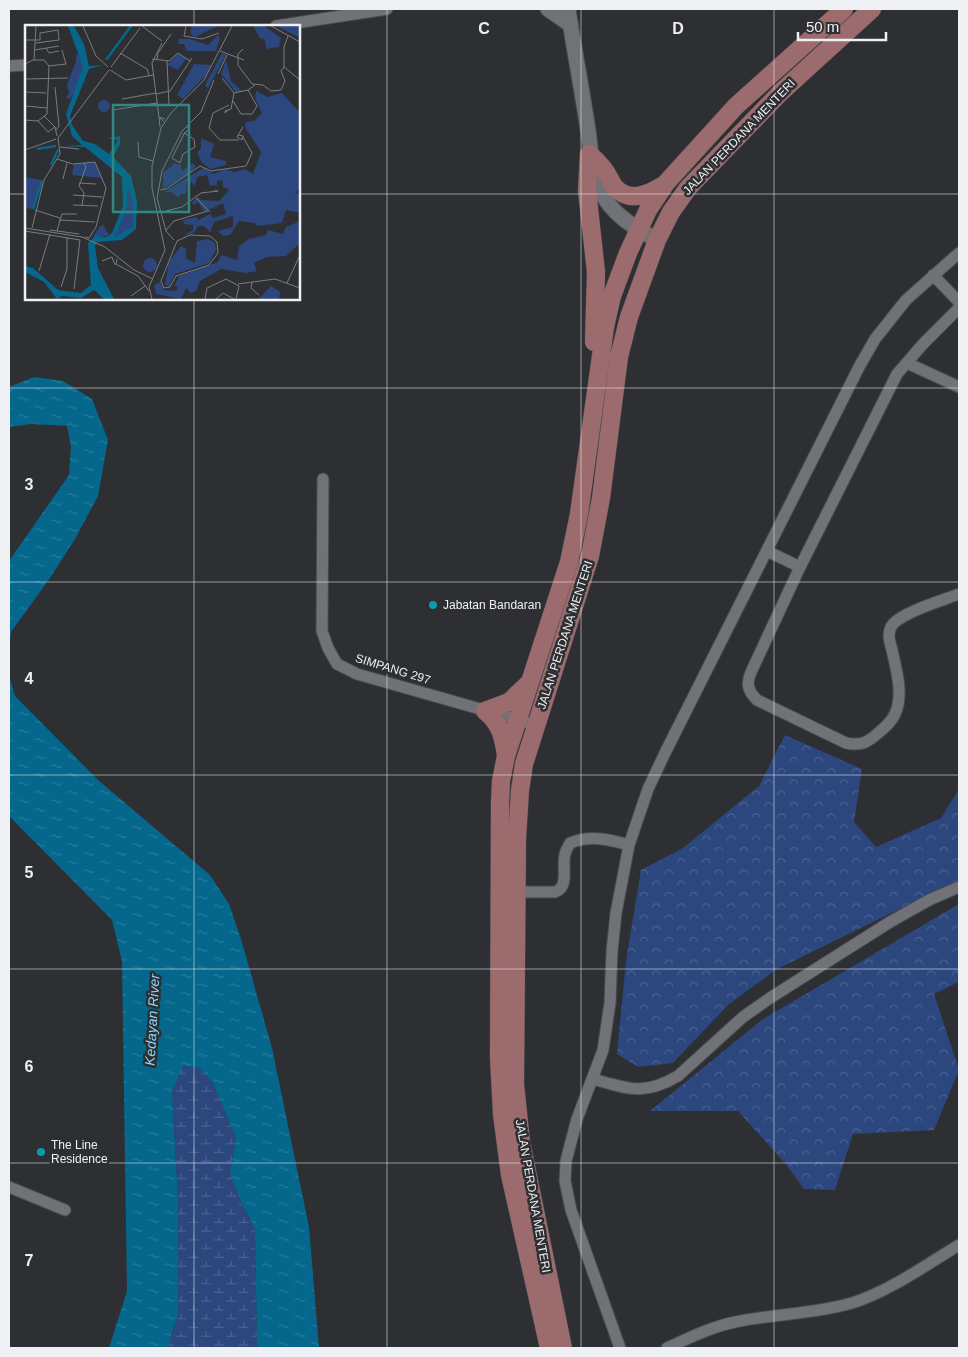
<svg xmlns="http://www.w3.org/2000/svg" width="968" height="1357" font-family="Arial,sans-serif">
<defs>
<pattern id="forest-crowns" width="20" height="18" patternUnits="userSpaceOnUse" patternTransform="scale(1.25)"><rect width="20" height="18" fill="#2c467e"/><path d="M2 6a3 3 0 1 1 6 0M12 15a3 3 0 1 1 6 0" fill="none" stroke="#4b6191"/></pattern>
<pattern id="wetland-marsh" width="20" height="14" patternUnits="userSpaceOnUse" patternTransform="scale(1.25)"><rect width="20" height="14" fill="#2c467e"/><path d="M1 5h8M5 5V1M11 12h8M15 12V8" fill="none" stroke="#4b6191"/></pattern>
<pattern id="water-ripples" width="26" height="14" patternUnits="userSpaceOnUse" patternTransform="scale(1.25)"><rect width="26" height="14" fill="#04678b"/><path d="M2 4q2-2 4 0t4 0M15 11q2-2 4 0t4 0" fill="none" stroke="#297d9c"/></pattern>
</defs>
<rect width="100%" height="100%" fill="#2d2f33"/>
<path fill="url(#forest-crowns)" d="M785,735L862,769L854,822L876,847L941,818L959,789V880L777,969L728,1005L673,1063L638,1067L617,1054L626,961L641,870L683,848L759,786Z
M959,904V982L934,994L959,1070L934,1130L853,1134L835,1190L804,1189L785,1163L738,1111H650L763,1019Z"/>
<path fill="url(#wetland-marsh)" d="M182,1066L199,1068L213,1083L236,1138L230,1173L241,1202L255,1229L257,1348H167L178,1315V1198L172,1091Z"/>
<path fill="url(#water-ripples)" d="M34,377L63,381L92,399L108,440L98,496L75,539L50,578L11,632L9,651V561L69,475L71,447L67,426L31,424L9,427V387Z
M9,676L15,696L98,780L210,875L229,904L241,939L272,1048L309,1227L319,1348H257L255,1229L241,1202L230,1173L236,1138L213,1083L199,1068L183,1066L172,1091L178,1198V1315L167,1348H109L127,1291L122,961L112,920L9,816Z"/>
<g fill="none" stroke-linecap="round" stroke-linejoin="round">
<g stroke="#494b4e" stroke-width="13">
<path id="street" d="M276,26L387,9
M9,66L26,65
M933,275L959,302
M959,308L923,344L897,374L800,567L752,670C746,683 747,690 757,700L846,743C860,746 867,743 877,734C884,728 891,723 895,714C904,695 896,669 892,650C890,642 887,635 891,627C898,613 944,600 959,594
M907,363L959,387
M323,479L322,631L328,648L337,664L357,674L536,725
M767,551L800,567
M517,892H555C571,887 560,863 566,851C567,848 569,846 570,843C590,835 608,839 629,845
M593,1079C629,1089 644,1096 678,1076L743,1017L770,998L890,922L929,900L959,887
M9,1187L65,1210
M620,1348L571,1210L565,1181L566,1161L577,1119L603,1050L610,1003L612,951L616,913L629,845L648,789L665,753L859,367L875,339L906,300L959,253
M667,1348C689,1338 711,1327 735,1322C773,1314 814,1314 852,1303C888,1292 926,1265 959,1245"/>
</g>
<g stroke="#494b4e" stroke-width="17">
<path id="secondary" d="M548,9L571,25
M568,9C574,49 582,90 588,130C591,150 591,172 600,190C611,214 635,228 657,240"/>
</g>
<g stroke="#494b4e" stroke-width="19">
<path id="primary" d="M589,154L587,190L596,272L594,342
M589,154C594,158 599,163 603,168C607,173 610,179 613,185C627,203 646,196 662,186
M485,711L509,702L528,684
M485,711C500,723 503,736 506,755
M549,1348L510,1175L502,1114L499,1057L500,802L501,781L506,756L569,562L579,514L605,327L612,296L628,253L648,210L666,183L736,106L844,9
M563,1348L521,1142L515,1084L517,839L520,790L524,764L590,556L601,498L619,357L629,317L657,240L671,212L688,188L781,92L872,9"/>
</g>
<use href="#street" stroke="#707277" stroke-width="11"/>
<use href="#secondary" stroke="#707277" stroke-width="15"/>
<use href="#primary" stroke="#9c6b6e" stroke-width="18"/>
</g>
<path fill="none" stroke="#eff0f3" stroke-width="1" stroke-opacity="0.55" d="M194,9V26M387,9V1348M581,9V1348M774,9V1348M9,194H26M299,194H959M194,299V1348M9,388H959M9,582H959M9,775H959M9,969H959M9,1163H959"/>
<g fill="#0f9aa8" stroke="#2d2f33" stroke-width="2">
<circle cx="433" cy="605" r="5"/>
<circle cx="41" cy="1152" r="5"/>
</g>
<g text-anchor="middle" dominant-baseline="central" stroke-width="5" stroke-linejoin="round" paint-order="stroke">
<g font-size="12" fill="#eff0f3" stroke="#2d2f33">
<text transform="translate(739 137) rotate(-46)">JALAN PERDANA MENTERI</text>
<text transform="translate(565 635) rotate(-72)">JALAN PERDANA MENTERI</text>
<text transform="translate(393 669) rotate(17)">SIMPANG 297</text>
<text transform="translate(533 1196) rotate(80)">JALAN PERDANA MENTERI</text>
</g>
<g font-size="12" fill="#eff0f3" stroke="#2d2f33" text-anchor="start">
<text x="443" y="605">Jabatan Bandaran</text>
<text x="51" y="1145">The Line<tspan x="51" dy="14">Residence</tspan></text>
</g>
<g font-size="14" font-style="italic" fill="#8dd6fd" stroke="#2d2f33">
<text transform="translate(152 1020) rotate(-87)">Kedayan River</text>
</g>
</g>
<g transform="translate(25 25)">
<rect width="275" height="275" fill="#2d2f33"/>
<path d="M153,28L161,34L153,45L142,40ZM197,28L201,30L183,63L180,60ZM201,35L206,56L217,66L211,67L196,49ZM118 240a7 7 0 1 1 14 0a7 7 0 1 1-14 0Z" fill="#2c467e"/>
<path d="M166,1H193L170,12L166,9ZM228,1H239L256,13L254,22L241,24L240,15L235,13ZM275,1V13L254,2V1ZM193,10L195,13L191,26H162L159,19H153L154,14H165L183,20ZM51,30H55L58,42L54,59L45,74L41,73L44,68L42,60L51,36ZM169,39L186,40L183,48L158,74L152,70ZM231,66L243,72L257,68L275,88V162L270,169L275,167V188L261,185L257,198L232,201L230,198L214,196L205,210L198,211L193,206L208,202V191L189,197L185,207L179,201H173L169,208L159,210L168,205V200L159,199L158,195L173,192L172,196L185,189L188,193L201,189L198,178L179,187L173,177L168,180L167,177L173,172L176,175L194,176L204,165L198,162L197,155L192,156V160L185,161L182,150L172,152L170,161L165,156L162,158L161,169H155L154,173L146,167H139L178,143L189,149L200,144L210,147L220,144L228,149L236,127L220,102L221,97L229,96L237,88L230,73ZM176,113L189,119L185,132L201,136V140L186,144L177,138L172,127L176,124ZM150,138L156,140L157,146L167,138L171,141L165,148L138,164V148ZM0,152L17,155L8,184L0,183ZM275,196V218L261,231L242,232L229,238L232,246L221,248L196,244L175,256L171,266L166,268L161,263L156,274L131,269L129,260L135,257L139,265L151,266L153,262L149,261L154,251L193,237L196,230L212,235L214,221L224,214L241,210L243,205L258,209L261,202ZM183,214L190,218L191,225L184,238L150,249L144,261L140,260L144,237L156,221L161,224V233L170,238L172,216ZM246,261L255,267L254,274H233Z" fill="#2c467e"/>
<path d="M103,164L108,177V201L90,212L102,183ZM78,200L84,210L67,214L74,202Z" fill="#2c467e"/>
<path d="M73 81a6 6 0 1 1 12 0a6 6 0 1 1-12 0ZM70,137L76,153L47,150L49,139Z" fill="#2c467e"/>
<path d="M43,1H49L59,19L64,41L78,40L64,44L45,91L47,100L58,116L70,119L84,129L93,115L82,113L95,111V119L88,132L106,151L112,176L111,204L97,215L72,217L70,221L73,243L89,274H79L69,265L56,273L37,271L32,274L19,257L0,247V241L8,243L33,265L56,268L66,260L63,218L71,211L81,212L87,208L98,181L97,152L60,122L37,121L57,120L47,111L41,89L58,42ZM103,164L108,177V201L90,212L102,183Z" fill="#04678b" fill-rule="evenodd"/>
<path fill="none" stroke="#04678b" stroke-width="2.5" d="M81,35L106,1M12,124L31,121M26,140L33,125M8,184L17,156"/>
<path fill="none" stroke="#7b7c80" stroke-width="1" d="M58,1L71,31L83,42M117,1L137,16M161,1L159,11L177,14L194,8M246,1L275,17M263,11L259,22V42L275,55M0,15H15V8L33,5L34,15L11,18M137,18L127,38L134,92L140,98M21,23L24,28L34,26M218,24L213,29V40L227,59L238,60L246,66L256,65L260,56L256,46L259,42M10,25L34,21M195,26L219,35M95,28L122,44L124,51M127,34L144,36L153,28L165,36M132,34L133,28L146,9M9,35L11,1M142,36L144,80M0,39L8,35H19L24,41L22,89L13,96L0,95M24,41L41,39L37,25M86,42L115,3M85,45L101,55L128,50M193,49L202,30M197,53L209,68L206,84L200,86V88L203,85M1,54L43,53M30,62L34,101L31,105M0,67L21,68M209,68L223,65L230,60M131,69L145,66L167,33M97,74L131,68M208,76L216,89H227L232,81L223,65M204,80L188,88L184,103L195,115H214M1,81L22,83M88,85L132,78M19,91L30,102L32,111M13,96L23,107L30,102M135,102L134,92L140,94M159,108L169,114L170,122L158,129L155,138L147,133L159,109V108L161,107L164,104L161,101M213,110L218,111L217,115L212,112L218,102M33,113L84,45M113,117L114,132L128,136M35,122L54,124M0,125L31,114M32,134L48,139L70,137L81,163L71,202L64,213L60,212M38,154L42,138M54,158L71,159M135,165L141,164L175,141L186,146L221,141L227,128L218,112M48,170L77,172M171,173L185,187M48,180L73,181M57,180L59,168L54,161L61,142L59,138M10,185L35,193M137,187L157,182L176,168L193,166H189M34,195L70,197M0,203L57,212L80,222L109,245L128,254M7,203L19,155L35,129L33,113M25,205L54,209M141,205L149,196L183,186M0,206L55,215L49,264M32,206L37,189H52M149,215L141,206L132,173L137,146L157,106L176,87L189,55M152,216L136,256L139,263L145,262L151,251L184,240L193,228L192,217L185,211L165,210L152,216M92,234L91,239L113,251L124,266M77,236L87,232L90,240M14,246L25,209M227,257L226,263L234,270M262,258L274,232M213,259L250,254L275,263M36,262L42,244V212M106,271L120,261M127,274L124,262L140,225L127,163V141L136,103L146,88L179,55L207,1M180,274L182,263L201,254L214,261L211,274M191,274L198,268L209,274"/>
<path fill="#318882" fill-opacity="0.15" stroke="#318882" stroke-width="2.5" d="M88,80H164V187H88Z"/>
<rect width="275" height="275" fill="none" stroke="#eff0f3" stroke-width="2.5"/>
</g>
<g font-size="16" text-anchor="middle" font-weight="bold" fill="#eff0f3" stroke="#2d2f33" stroke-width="5" stroke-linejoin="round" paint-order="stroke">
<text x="484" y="34">C</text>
<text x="678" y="34">D</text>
<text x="29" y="490">3</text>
<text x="29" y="684">4</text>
<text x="29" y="878">5</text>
<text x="29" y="1072">6</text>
<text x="29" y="1266">7</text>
</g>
<rect width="968" height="1357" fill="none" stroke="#eff0f3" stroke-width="20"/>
<path d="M798 32v8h88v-8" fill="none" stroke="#eff0f3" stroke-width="2.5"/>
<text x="806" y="32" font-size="15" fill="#eff0f3" stroke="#2d2f33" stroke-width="4" paint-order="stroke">50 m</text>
</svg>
